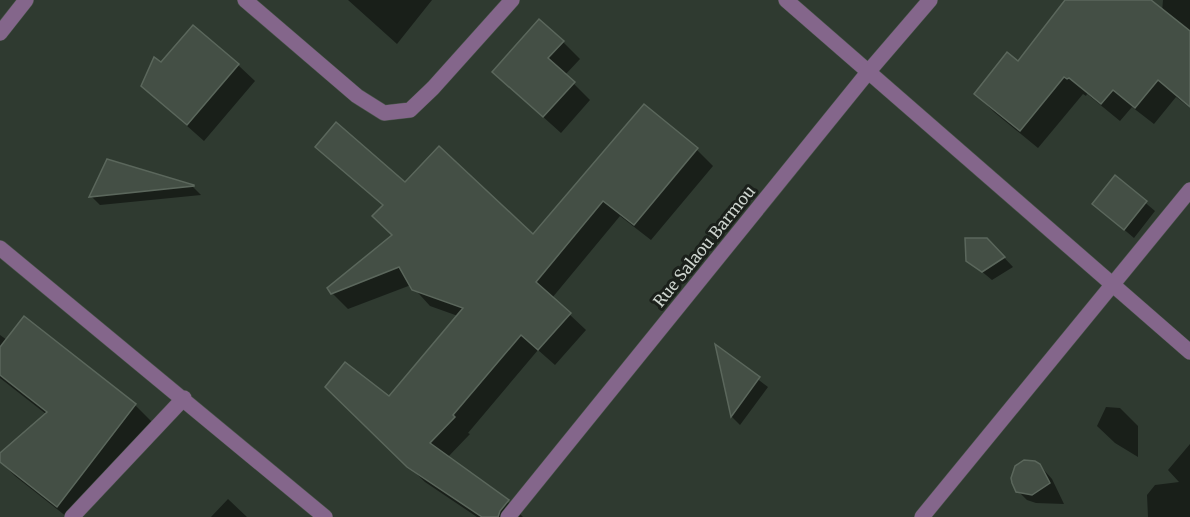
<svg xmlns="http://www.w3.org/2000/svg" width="1190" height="517" font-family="Merriweather,serif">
<rect width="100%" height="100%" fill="#2f3a30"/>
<path fill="#0007" d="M348,0H432L397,44Z
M1067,0H1148L1162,12L1163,0H1190V108L1176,97L1154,124L1132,107L1120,121L1087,94L1086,96L1083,94L1038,148L994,112L976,94L1018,63Z
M563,42L580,59L565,75L590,100L561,133L511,88Z
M161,64L238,65L255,81L204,141L142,86Z
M644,106L697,150L713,166L651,240L620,216L552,298L586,330L555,365L538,350L468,433L470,434L447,458L508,502L523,517H477L425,482L343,403L389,398L458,316L430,306L411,285L348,309L332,293L394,236L384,206L317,147L533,236Z
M108,161L193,187L201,195L100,205L91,196Z
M1115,177L1155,211L1134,238L1094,204Z
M996,249L1013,267L992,280L968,260Z
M0,335L7,340L135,405L154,424L67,517L15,476L0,461V455L46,414L0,378Z
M717,348L768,387L740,425L732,417Z
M1106,407L1120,408L1138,426V457L1115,443L1097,426Z
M1190,444V517H1148L1147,495L1155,485L1179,482L1168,470Z
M1043,469L1052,479L1064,504L1036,503L1027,500L1018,491Z
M228,499L247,517H211Z"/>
<path fill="#444f45" stroke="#5b675c" stroke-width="1.5" d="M1065,0H1151L1190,31V107L1158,80L1135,108L1113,90L1101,104L1069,78L1067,79L1064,77L1020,131L974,94L1007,52L1018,61Z
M539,19L564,41L548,58L575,82L543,117L492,72Z
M193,25L239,64L187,125L141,86L154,57L161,62Z
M644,104L698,148L634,225L603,201L536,282L571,313L538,350L521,335L453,415L455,417L430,443L509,500L500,511L498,517H482L407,467L325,387L345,362L389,396L463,308L412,290L399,267L331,294L327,288L392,235L372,216L383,205L315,147L336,122L405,182L439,146L533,234Z
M107,159L194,185V186L89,197Z
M1115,175L1147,201L1124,230L1092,204Z
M965,238H987L1005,257L982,272L966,261Z
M24,316L136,404L57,507L0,462V453L47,412L0,375V347Z
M715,344L760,377L731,417Z
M1024,460L1035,461L1040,464L1050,483L1032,495L1016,492L1012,483L1011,478L1015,466Z"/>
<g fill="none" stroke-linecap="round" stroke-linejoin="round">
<g stroke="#4b564c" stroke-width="16">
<path id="minor" d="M245,0L357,96L384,113L410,110L433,88L512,0
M786,0L1190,352
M0,33L26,0
M0,248L325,517
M72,517L184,398
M508,517L869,71L930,0
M922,517L1190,190"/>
</g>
<use href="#minor" stroke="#84668b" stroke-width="15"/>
</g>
<g text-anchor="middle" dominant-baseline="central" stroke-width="6" stroke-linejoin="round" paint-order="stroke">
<g font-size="16" fill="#cdd4ce" stroke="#1b201b">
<text transform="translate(704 246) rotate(-51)">Rue Salaou Barmou</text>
</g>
</g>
</svg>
